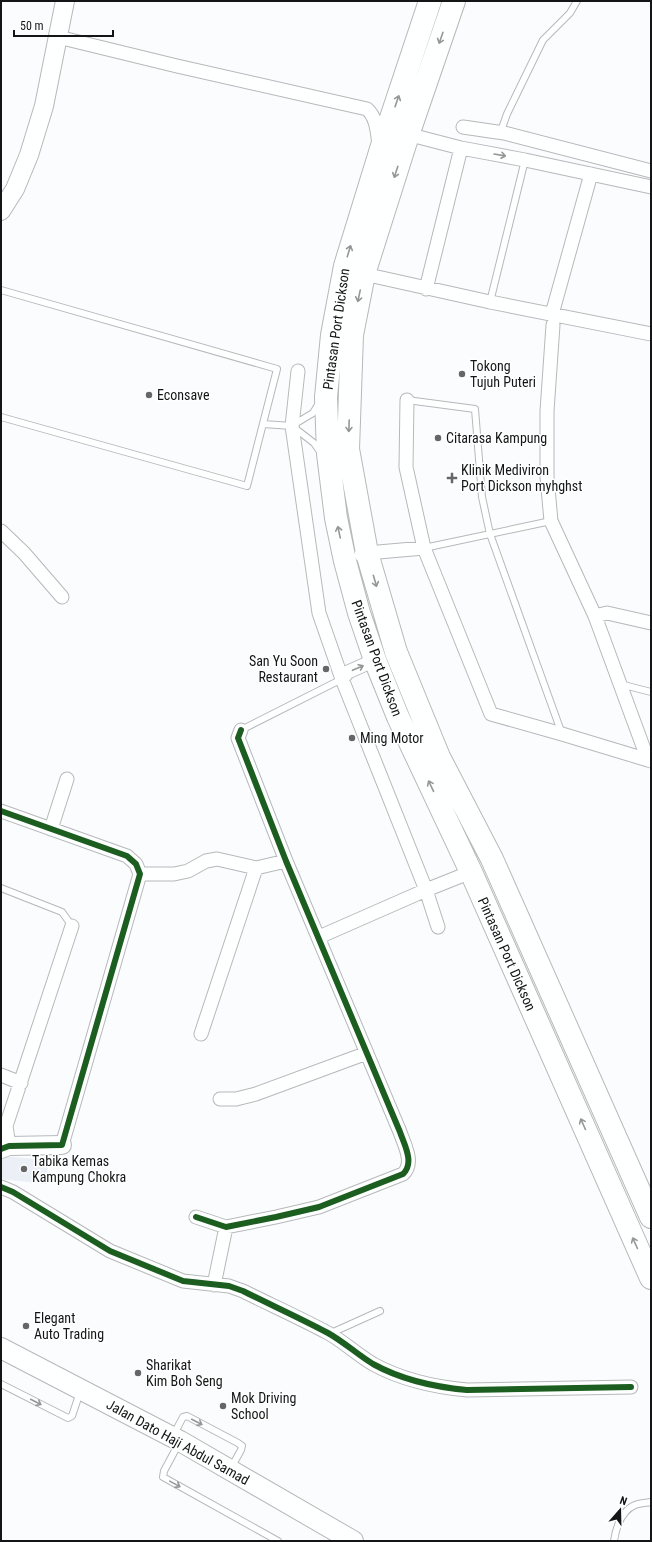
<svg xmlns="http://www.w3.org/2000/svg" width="652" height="1542" font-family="'Roboto Condensed',sans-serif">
<rect width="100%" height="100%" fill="#fbfcfe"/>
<path fill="#ebeff6" d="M1,1156L48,1160L47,1184L1,1179Z"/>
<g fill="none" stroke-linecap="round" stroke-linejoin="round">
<g stroke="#b7b8ba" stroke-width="8">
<path id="lane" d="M504,133L502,128L507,114L543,40L570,13L577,1
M1,290L277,369L247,486L1,417
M490,302L525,160
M407,400L475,409L482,497L490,534L562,734
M263,424L292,426L314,443L321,453
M293,425L313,413L319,403
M424,548L551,521
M620,684L651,692
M241,730L342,679
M1,888L62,912L72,926
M329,1334L380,1311
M1,1384L68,1418L72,1416L80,1392
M174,1434L183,1417L187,1416L238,1443L242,1446L241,1450L231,1468
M179,1443L164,1471L163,1477L278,1541
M614,1541C616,1528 621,1511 635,1505C640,1503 646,1503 651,1502"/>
</g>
<g stroke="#b7b8ba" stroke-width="15">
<path id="street" d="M58,37L177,66L367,109C377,118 377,132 379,144
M463,127L504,133L651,171
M403,133L461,148L525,160L651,187
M364,274L490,302L651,334
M426,289L461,148
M552,314L591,174
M553,325L547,411V477L551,521L595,616L648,760L651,761
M298,371L292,426L319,613L342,679L426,890L438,927
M407,400L406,467L424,548L491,714L562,734L648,760
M1,531L24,553L62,597
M361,555L367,553L424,548
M595,616L607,613L651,623
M342,679L348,672L375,660
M1,811L127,856L136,864L140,874L62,1145
M51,829L67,779
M140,874H174L188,871L206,861L217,859L256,868L286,861
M319,937L426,890L471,872
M201,1034L256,868
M1,1075L21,1083
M220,1099H236L256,1094L367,1053
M9,1146L6,1126L72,926
M1,1187L13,1192L110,1251L183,1281L229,1286L243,1291C271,1305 300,1318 328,1333C344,1342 358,1355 373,1364C402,1380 434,1387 467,1390L631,1387
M196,1217L226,1227L276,1217L319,1207L403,1174C415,1163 404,1144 400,1132L286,861L238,738L241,730
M214,1285L226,1227"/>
</g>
<g stroke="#b7b8ba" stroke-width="20">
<path id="secondary" d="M1,211L15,189L29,155L44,106L65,1
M1,1149L9,1146L62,1145"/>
</g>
<g stroke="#b7b8ba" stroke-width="22">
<path id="primary" d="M1,1348L180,1441L353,1541"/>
</g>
<g stroke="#b7b8ba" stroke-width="24">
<path id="highway" d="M430,1L385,136L345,266L332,335L326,397L328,454L336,518L345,561L359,613L375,660L398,717L471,872L651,1278
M454,1L408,135L364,274L352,335L348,449L367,553L396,652L439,757L492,859L651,1217"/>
</g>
<use href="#lane" stroke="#feffff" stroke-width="6"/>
<use href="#street" stroke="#feffff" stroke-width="13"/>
<use href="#secondary" stroke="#feffff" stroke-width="18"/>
<use href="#primary" stroke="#feffff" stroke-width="20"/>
<use href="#highway" stroke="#feffff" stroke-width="22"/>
<g stroke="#fff" stroke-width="8">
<path id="cycleway" d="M1,811L127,856L136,864L140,874L62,1145L9,1146L1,1149
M1,1187L13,1192L110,1251L183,1281L229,1286L243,1291C271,1305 300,1318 328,1333C344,1342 358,1355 373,1364C402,1380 434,1387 467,1390L631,1387
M196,1217L226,1227L276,1217L319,1207L403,1174C415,1163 404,1144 400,1132L286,861L238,738L241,730"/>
</g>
<use href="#cycleway" stroke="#1b5e20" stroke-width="6"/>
</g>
<defs><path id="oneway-shaft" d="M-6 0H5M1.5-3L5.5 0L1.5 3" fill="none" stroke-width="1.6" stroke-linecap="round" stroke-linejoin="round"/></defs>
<g stroke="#959696">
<use href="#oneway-shaft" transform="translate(441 38) rotate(109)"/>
<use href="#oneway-shaft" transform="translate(397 101) rotate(-71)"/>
<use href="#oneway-shaft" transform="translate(500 155) rotate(10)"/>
<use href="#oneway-shaft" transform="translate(396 172) rotate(108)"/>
<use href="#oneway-shaft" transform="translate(349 251) rotate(-73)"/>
<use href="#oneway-shaft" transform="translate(359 296) rotate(102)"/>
<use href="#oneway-shaft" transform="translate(349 426) rotate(92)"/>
<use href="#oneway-shaft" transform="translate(339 532) rotate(-102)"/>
<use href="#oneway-shaft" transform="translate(375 581) rotate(74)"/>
<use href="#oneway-shaft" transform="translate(358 668) rotate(-23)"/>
<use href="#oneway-shaft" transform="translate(431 786) rotate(-115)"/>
<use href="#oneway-shaft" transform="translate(583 1124) rotate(-114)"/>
<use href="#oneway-shaft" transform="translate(635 1243) rotate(-114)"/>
<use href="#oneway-shaft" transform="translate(36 1402) rotate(27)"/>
<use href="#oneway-shaft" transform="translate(197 1422) rotate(27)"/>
<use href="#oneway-shaft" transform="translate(175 1484) rotate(29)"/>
</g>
<g fill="#656667" stroke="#fff" stroke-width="1.5">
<circle cx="462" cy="374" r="4"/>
<circle cx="149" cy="395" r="4"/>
<circle cx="438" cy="438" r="4"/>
<path d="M450 472h4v4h4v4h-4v4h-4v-4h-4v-4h4z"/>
<circle cx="326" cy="669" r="4"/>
<circle cx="352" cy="738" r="4"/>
<circle cx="24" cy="1169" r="4"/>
<circle cx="26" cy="1326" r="4"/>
<circle cx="138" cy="1373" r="4"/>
<circle cx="223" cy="1406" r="4"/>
</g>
<g text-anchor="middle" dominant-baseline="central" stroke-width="3" stroke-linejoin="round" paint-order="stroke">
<g font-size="14" fill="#141516" stroke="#fff">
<text transform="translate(336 329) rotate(-82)">Pintasan Port Dickson</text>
<text transform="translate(377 658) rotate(70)">Pintasan Port Dickson</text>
<text transform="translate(507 954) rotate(66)">Pintasan Port Dickson</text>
<text transform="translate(178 1442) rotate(29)">Jalan Dato Haji Abdul Samad</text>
</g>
<g font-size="14" fill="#141516" stroke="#fff" text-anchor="start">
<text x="470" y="366">Tokong<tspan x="470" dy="16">Tujuh Puteri</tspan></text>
<text x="157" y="395">Econsave</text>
<text x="446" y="438">Citarasa Kampung</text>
<text x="461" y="470">Klinik Mediviron<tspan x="461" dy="16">Port Dickson myhghst</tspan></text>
<text x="318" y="661" text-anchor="end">San Yu Soon<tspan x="318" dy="16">Restaurant</tspan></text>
<text x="360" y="738">Ming Motor</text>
<text x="32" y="1161">Tabika Kemas<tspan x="32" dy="16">Kampung Chokra</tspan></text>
<text x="34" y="1318">Elegant<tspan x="34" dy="16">Auto Trading</tspan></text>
<text x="146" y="1365">Sharikat<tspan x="146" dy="16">Kim Boh Seng</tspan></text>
<text x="231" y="1398">Mok Driving<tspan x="231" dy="16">School</tspan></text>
</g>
</g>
<rect width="652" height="1542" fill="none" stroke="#141516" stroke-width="4"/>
<g transform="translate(620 1510) rotate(20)" stroke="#ffffff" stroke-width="3" paint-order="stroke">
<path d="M0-3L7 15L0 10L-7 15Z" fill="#141516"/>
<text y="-6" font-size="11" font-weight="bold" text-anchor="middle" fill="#141516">N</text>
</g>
<path d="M14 30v6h99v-6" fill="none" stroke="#141516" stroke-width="2"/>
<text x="20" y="30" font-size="12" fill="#141516" stroke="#ffffff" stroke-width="3" paint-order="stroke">50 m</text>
</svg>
